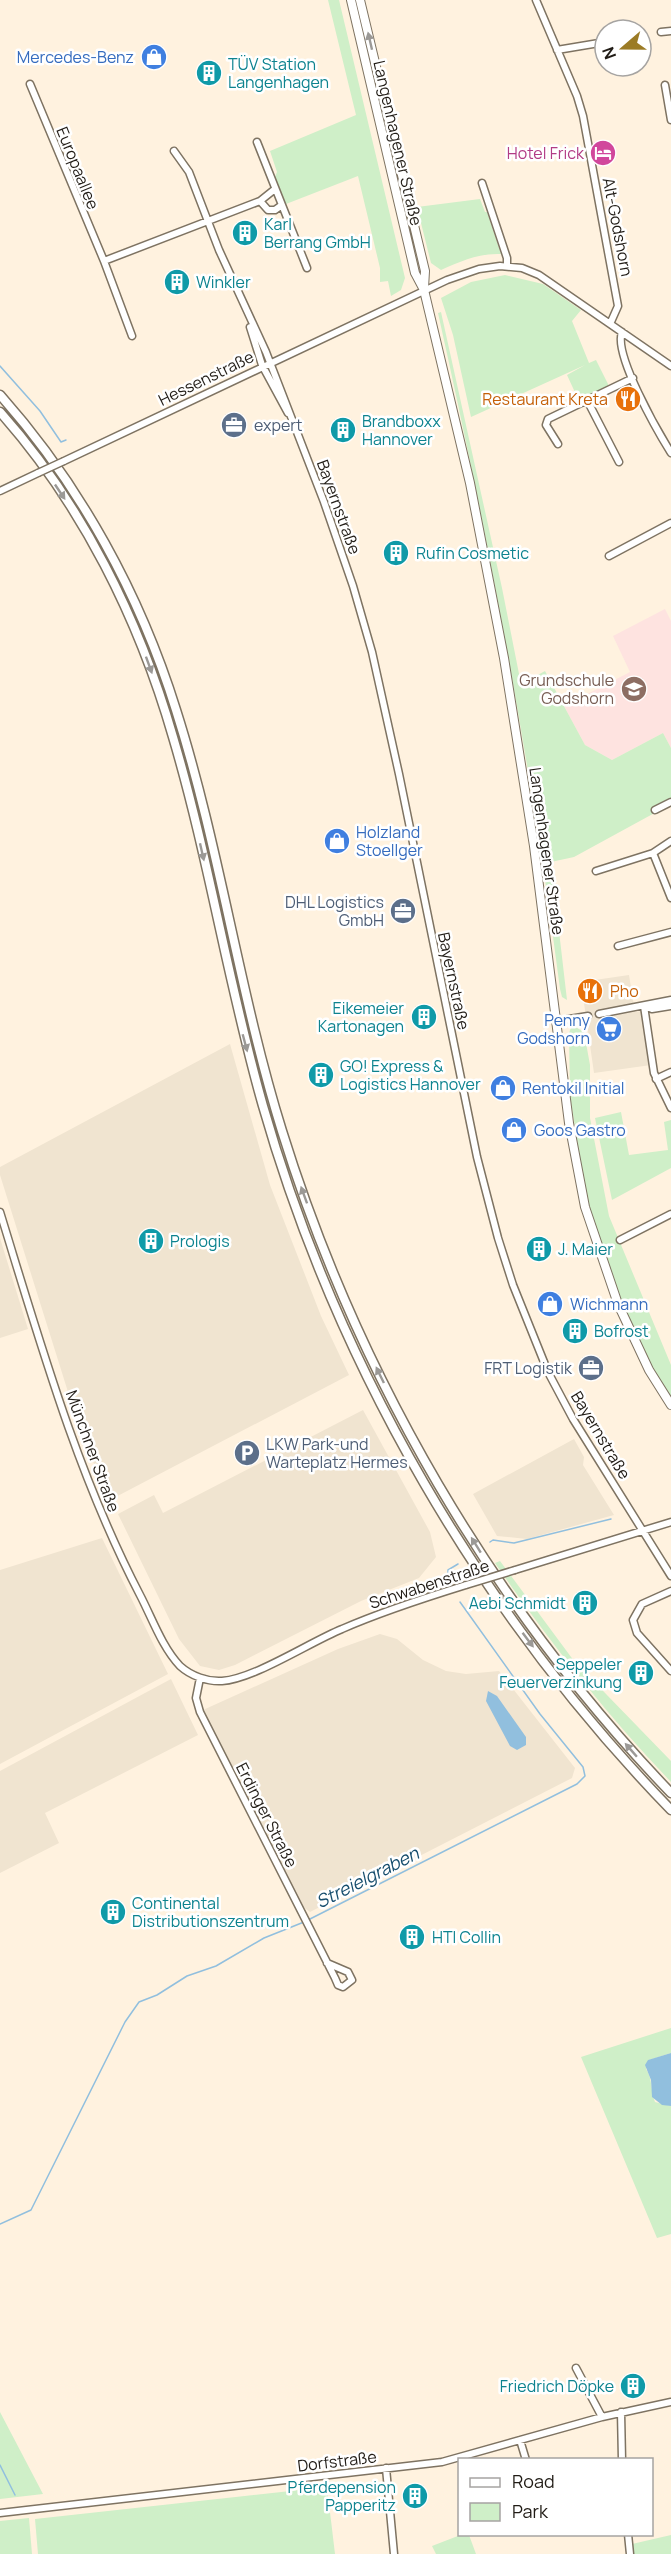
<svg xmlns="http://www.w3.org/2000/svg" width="671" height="2554" font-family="Manrope,sans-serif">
<rect width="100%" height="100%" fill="#fff2df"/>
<path fill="#f0e4d0" d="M629,975L635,1012L643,1011L651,1065L594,1073L581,982Z
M230,1044L270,1185L321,1316L349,1375L108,1501L74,1411L0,1175V1167Z
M0,1238L28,1329L0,1338Z
M363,1410L430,1532L436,1557L419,1578L361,1601L235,1665L219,1670L200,1666L179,1639L118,1514L154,1495L163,1513Z
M574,1439L584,1457L583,1465L614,1515L527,1539L497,1536L473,1494Z
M102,1538L168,1674L0,1764V1570Z
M380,1634L397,1639L423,1660L446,1671L466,1674L499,1671L575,1768L572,1778L310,1912L302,1906L203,1710L338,1649Z
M171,1679L198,1735L45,1813L59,1843L0,1873V1771Z"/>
<path fill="#fee3e0" d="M665,609L671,621V748L663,733L612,760L585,745L564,706L630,672L613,636Z"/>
<path fill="#cfefc8" d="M328,0H339L405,278L401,290L391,296L388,281L380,282V268L358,176L286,204L275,177L277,172L270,151L356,115Z
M480,199L485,212H487L501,254C480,253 461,261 441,270L431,263L417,207Z
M505,275L543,284L581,310L572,321L589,363L596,360L609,386L579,401L567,375L585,365L471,417L453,335L441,298L471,282Z
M441,312L502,588L521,684L545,671L585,745L612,760L663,733L671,748V804L574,857L551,862L567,1000L562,997L560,989C531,762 488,537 438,313Z
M572,1025L584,1032L590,1065V1118L609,1216L671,1365V1400L651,1369L620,1303L588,1208L570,1096L569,1033Z
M621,1112L629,1155L668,1150L664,1122L671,1120V1168L612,1200L595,1118Z
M500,1561L574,1661L671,1761V1782C606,1714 548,1640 495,1563Z
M671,2028V2053L649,2060L646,2069C653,2079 650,2090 655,2102L671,2106V2234L657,2238L581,2057Z
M0,2412L43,2494L0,2499Z
M327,2487L335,2554H38L35,2519Z
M29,2518L32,2554H0V2521Z
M463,2534L469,2535L476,2554H436L432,2546Z
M671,2535V2554H633L632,2544Z"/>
<path fill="#91bfde" d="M488,1691L497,1696L526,1737V1745L517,1750L510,1746L486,1701Z
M671,2053V2106L662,2105L652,2097L651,2080L645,2065L648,2060Z"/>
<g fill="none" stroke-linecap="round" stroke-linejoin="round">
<path stroke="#91bfde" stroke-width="1.5" d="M0,366L40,411L61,442L66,440
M490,1542L493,1540L514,1543L611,1519
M448,1580V1570L458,1564
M308,1920L577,1784L585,1776L583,1767L540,1714L460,1602
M0,2224L31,2210L125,2022L139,2002L157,1995L187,1976L216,1966L264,1938L304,1922
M0,2465L15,2495"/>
<g stroke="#7e7362" stroke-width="9">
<path id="minor" d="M536,0L577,96L583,116L618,306L610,324
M661,32L671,31
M557,50L605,42
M30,84L104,261L260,201
M665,85L671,120
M257,142L282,205L275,210H268L260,201L275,189
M174,151L189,172L219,250L266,352L324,502L353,586L372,652L399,774L477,1157L498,1238L513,1285L548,1372L573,1419L671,1576
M482,183L507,258V266
M282,205L307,268
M104,261L132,336
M250,327L262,365L288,413
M622,332C613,354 658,432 671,453
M587,400L619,462
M558,444L546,425L548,419L633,378
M64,461L447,280L479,269L500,266L522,268L539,275L671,366
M0,491L38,473
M609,556L671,523
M655,810L671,802
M671,841L653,853L671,898
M596,871L653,853
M618,946L671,932
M644,1006L654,1073L671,1108
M645,1006L652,1009L671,1006
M599,1014L671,1000
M557,1021L588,1016
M656,1079L671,1072
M0,1212C40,1342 77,1474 140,1595C152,1618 162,1647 180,1666C191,1676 208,1682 222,1681C254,1679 310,1642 342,1629C383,1611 424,1598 466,1585
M620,1240L671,1214
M515,1570L671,1522
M671,1591L642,1604L633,1620L637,1633L671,1671
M200,1678L196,1698L200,1712L335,1978L338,1985L343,1987L352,1980L348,1972L327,1963
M576,2368L602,2417
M621,2412L622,2460
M520,2440L526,2460
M386,2468L394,2554
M0,2513L442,2462L602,2417L671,2402
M628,2534L630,2554"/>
</g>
<g stroke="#7e7362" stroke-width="10">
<path id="major" d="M351,0L415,273L424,290L429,311L470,483L504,658L534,846L569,1123L585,1207L618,1304L649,1370L671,1405
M360,0L425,271L424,288"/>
</g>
<g stroke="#7e7362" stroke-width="11">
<path id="highway" d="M0,395C80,485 140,594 176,710C220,848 239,993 282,1131C358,1376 493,1608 671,1793
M0,412C82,504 139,619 173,737C209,858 228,984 263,1106C338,1368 481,1614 671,1810"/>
</g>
<use href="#minor" stroke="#fff" stroke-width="6"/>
<use href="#major" stroke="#fff" stroke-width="8"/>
<use href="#highway" stroke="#fff" stroke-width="8"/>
<g stroke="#7e7362" stroke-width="9" stroke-linecap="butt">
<path id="minor-bridge" d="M38,473L64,461
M466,1585L515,1570"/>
</g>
<use href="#minor-bridge" stroke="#fff" stroke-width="6"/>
</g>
<defs><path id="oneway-solid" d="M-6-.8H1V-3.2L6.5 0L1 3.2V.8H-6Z" transform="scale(1.5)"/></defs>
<g fill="#9b9996">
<use href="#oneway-solid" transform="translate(370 41) rotate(-103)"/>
<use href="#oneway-solid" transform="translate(60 492) rotate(56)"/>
<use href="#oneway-solid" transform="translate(149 665) rotate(70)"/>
<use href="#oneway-solid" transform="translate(202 852) rotate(77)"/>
<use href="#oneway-solid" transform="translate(245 1043) rotate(75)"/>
<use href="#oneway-solid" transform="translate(304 1195) rotate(-110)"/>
<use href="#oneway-solid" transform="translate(380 1375) rotate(-116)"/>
<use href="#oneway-solid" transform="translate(476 1545) rotate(-122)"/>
<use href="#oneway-solid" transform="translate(528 1640) rotate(53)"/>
<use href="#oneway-solid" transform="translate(631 1750) rotate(-131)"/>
</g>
<defs>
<g id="shop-disc" transform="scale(1.35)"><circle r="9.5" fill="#3f7fe0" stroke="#fff"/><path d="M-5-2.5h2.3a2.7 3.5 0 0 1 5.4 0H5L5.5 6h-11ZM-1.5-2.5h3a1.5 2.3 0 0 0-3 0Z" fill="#fff"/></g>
<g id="building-disc" transform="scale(1.35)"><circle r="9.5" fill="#0f9aa8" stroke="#fff"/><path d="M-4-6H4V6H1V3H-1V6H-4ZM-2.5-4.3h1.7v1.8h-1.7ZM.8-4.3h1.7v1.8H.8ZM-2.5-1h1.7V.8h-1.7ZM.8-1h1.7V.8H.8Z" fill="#fff"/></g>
<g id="hotel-disc" transform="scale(1.35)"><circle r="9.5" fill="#d1479c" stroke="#fff"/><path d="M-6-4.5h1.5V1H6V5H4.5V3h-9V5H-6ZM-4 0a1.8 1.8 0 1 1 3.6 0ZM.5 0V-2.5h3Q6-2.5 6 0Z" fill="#fff"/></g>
<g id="restaurant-disc" transform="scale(1.35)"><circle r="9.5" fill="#e8710a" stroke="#fff"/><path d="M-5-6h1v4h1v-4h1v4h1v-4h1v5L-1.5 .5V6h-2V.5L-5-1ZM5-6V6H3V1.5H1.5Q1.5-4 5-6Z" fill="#fff"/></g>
<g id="office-disc" transform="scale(1.35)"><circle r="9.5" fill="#5c6f8a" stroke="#fff"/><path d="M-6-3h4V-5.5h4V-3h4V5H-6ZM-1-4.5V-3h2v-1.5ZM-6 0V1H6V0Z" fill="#fff"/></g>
<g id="school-disc" transform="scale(1.35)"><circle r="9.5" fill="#8d6e63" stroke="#fff"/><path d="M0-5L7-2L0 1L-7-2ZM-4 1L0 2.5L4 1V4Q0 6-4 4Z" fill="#fff"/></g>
<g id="supermarket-disc" transform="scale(1.35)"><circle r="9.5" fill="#3f7fe0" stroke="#fff"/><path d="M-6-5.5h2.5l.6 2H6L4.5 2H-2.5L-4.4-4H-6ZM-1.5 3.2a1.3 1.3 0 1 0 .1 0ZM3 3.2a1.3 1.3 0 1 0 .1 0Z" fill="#fff"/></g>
<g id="parking-disc" transform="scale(1.35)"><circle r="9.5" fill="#5c6f8a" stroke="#fff"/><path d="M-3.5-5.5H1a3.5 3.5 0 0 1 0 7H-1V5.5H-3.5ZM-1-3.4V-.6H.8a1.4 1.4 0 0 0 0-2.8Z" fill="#fff"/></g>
</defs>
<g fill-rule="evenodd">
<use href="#shop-disc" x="154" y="57"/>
<use href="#building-disc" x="209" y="73"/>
<use href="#hotel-disc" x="603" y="153"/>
<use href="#building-disc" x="245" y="233"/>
<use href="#building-disc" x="177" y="282"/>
<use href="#restaurant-disc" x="628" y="399"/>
<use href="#office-disc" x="234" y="425"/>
<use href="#building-disc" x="343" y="430"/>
<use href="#building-disc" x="396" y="553"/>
<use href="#school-disc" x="634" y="689"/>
<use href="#shop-disc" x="337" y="841"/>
<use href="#office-disc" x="403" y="911"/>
<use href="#restaurant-disc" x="590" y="991"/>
<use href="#building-disc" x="424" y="1017"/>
<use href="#supermarket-disc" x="609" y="1029"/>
<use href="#building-disc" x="321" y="1075"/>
<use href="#shop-disc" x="503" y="1088"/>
<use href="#shop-disc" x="514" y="1130"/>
<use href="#building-disc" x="151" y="1241"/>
<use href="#building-disc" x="539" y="1249"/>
<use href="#shop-disc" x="550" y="1304"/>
<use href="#building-disc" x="575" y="1331"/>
<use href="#office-disc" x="591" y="1368"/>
<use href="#parking-disc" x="247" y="1453"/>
<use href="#building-disc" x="585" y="1603"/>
<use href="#building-disc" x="641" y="1673"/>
<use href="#building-disc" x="113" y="1912"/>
<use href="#building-disc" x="412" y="1937"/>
<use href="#building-disc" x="633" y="2386"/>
<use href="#building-disc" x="415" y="2496"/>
</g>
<g text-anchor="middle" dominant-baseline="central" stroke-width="5" stroke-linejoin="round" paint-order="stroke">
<g font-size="16" fill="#366cbe" stroke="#fff" text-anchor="start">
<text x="134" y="57" text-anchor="end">Mercedes-Benz</text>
<text x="356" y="832">Holzland<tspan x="356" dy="18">Stoellger</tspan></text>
<text x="590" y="1020" text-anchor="end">Penny<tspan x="590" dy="18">Godshorn</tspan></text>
<text x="522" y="1088">Rentokil Initial</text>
<text x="534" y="1130">Goos Gastro</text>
<text x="570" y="1304">Wichmann</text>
</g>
<g font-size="16" fill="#0d838f" stroke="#fff" text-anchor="start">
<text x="228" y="64">TÜV Station<tspan x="228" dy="18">Langenhagen</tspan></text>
<text x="264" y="224">Karl<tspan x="264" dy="18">Berrang GmbH</tspan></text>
<text x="196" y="282">Winkler</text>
<text x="362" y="421">Brandboxx<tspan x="362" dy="18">Hannover</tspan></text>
<text x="416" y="553">Rufin Cosmetic</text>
<text x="404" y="1008" text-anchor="end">Eikemeier<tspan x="404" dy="18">Kartonagen</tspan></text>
<text x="340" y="1066">GO! Express &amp;<tspan x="340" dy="18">Logistics Hannover</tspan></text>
<text x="170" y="1241">Prologis</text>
<text x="558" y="1249">J. Maier</text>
<text x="594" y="1331">Bofrost</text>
<text x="566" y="1603" text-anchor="end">Aebi Schmidt</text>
<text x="622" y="1664" text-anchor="end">Seppeler<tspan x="622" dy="18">Feuerverzinkung</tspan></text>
<text x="132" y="1903">Continental<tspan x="132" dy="18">Distributionszentrum</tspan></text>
<text x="432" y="1937">HTI Collin</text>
<text x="614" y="2386" text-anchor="end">Friedrich Döpke</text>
<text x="396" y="2487" text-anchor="end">Pferdepension<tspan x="396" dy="18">Papperitz</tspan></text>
</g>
<g font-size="16" fill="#211c16" stroke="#fff">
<text transform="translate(398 143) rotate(77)">Langenhagener Straße</text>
<text transform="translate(78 168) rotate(68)">Europaallee</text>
<text transform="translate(618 227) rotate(79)">Alt-Godshorn</text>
<text transform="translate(206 378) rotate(-26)">Hessenstraße</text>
<text transform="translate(339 507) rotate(70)">Bayernstraße</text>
<text transform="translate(547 851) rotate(82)">Langenhagener Straße</text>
<text transform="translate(454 981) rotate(78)">Bayernstraße</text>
<text transform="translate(601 1435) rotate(59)">Bayernstraße</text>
<text transform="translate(93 1451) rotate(70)">Münchner Straße</text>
<text transform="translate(429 1584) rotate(-18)">Schwabenstraße</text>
<text transform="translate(267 1815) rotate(63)">Erdinger Straße</text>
<text transform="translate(337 2461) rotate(-7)">Dorfstraße</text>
</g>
<g font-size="16" fill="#b23c85" stroke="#fff" text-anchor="end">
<text x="584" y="153">Hotel Frick</text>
</g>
<g font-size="16" fill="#c56008" stroke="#fff" text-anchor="end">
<text x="608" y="399">Restaurant Kreta</text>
<text x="610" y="991" text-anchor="start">Pho</text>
</g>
<g font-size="16" fill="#4e5e75" stroke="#fff" text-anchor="start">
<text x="254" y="425">expert</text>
<text x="384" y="902" text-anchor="end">DHL Logistics<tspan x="384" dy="18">GmbH</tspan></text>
<text x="572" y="1368" text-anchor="end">FRT Logistik</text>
<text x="266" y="1444">LKW Park-und<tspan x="266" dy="18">Warteplatz Hermes</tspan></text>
</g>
<g font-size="16" fill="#785e54" stroke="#fff" text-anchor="end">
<text x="614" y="680">Grundschule<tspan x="614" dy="18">Godshorn</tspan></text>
</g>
<g font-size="18" font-style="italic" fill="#164d6d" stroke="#fff">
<text transform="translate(367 1877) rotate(-27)">Streielgraben</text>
</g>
</g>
<rect x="458" y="2458" width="195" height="78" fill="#ffffff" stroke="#a6a4a2" stroke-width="1.5"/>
<rect x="470" y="2478" width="30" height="9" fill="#ffffff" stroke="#a6a4a2" stroke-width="1.5"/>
<text x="512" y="2488" font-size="18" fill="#211c16">Road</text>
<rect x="470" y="2503" width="30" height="18" fill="#cfefc8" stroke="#a6a4a2" stroke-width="1.5"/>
<text x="512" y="2518" font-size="18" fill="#211c16">Park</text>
<g transform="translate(623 48) rotate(250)"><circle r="28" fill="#ffffff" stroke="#a6a4a2" stroke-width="1.5"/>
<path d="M0-4.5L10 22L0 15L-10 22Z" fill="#9b7b25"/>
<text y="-9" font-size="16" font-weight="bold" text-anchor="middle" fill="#211c16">N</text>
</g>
</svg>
